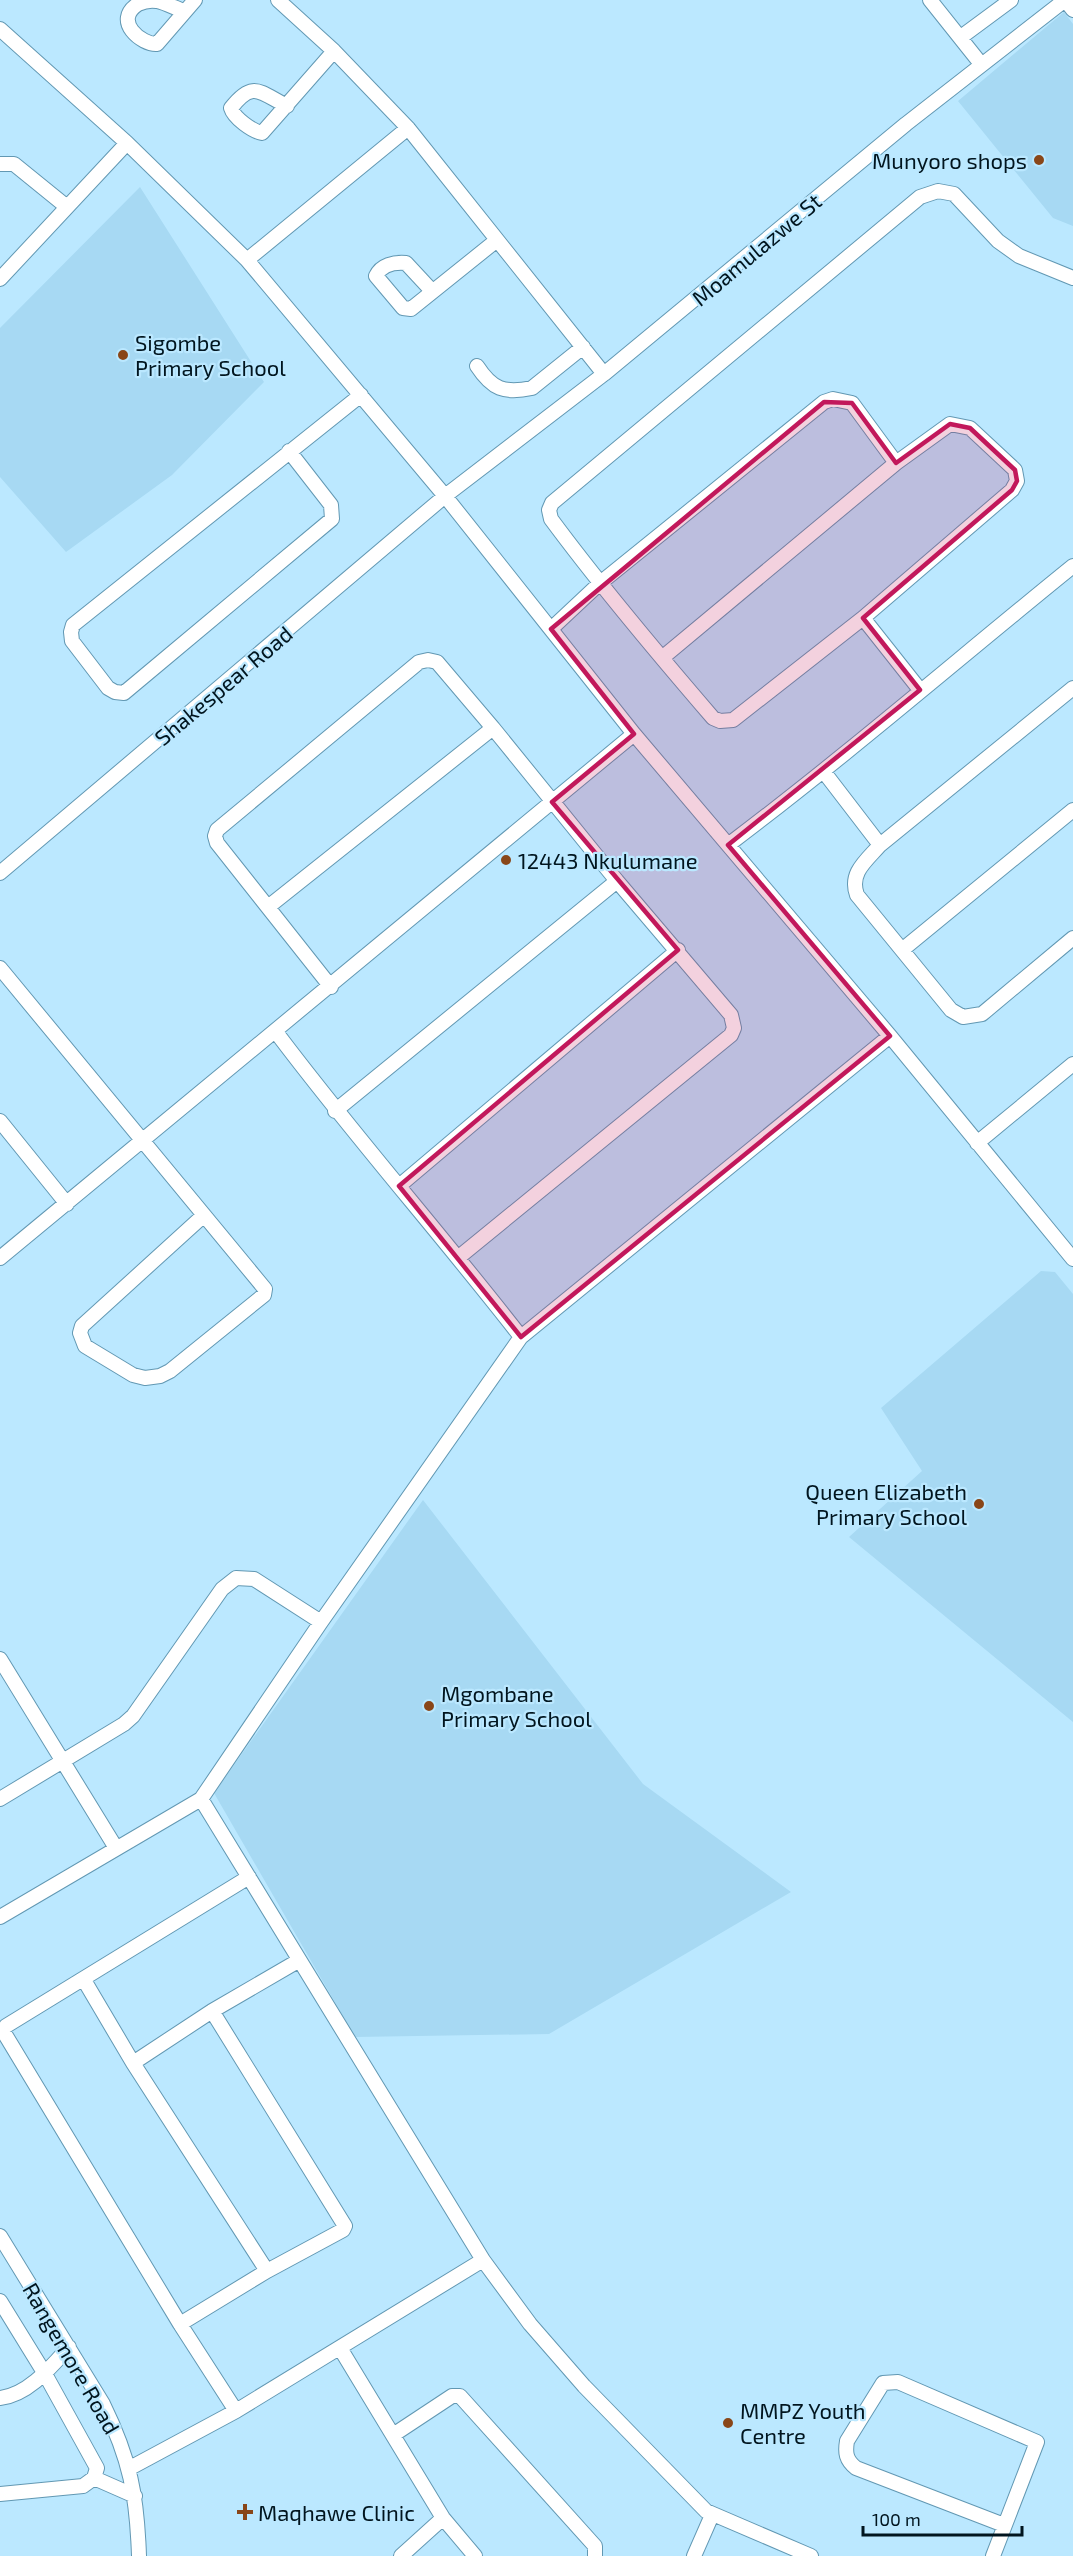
<svg xmlns="http://www.w3.org/2000/svg" width="1073" height="2556" font-family="'Exo 2',sans-serif">
<rect width="100%" height="100%" fill="#bbe8ff"/>
<path fill="#a7d9f3" d="M1064,12L1073,24V226L1053,218L958,101Z
M140,187L264,382L172,475L66,552L0,477V328Z
M1041,1271L1055,1272L1073,1294V1722L849,1537L922,1471L881,1408Z
M423,1500L643,1784L791,1892L549,2034L355,2037L214,1793Z"/>
<g fill="none" stroke-linecap="round" stroke-linejoin="round">
<g stroke="#6298b3" stroke-width="16">
<path id="minor" d="M278,0L334,51L408,128L604,374
M930,0L981,64
M184,11C175,8 166,3 157,1C150,0 144,1 138,4C112,21 142,45 157,44L195,0
M0,29L127,143L247,260L445,496L634,734L890,1036L1073,1259
M961,37L1011,0
M287,106C259,92 253,80 231,108C234,118 252,131 262,133L334,51
M0,164H14L67,207
M247,260L408,128
M0,279L127,143
M432,291L406,263C394,262 381,265 376,276L403,308L411,309L497,240
M477,366C492,389 504,394 532,388L583,347
M289,451L331,505L332,519L124,693L115,692L108,688L72,641L71,632L73,625L361,395
M863,618L920,690
M551,629L599,584L824,402L833,399L852,403L896,463
M662,658L896,463L950,424L970,428L1015,470L1017,481L1012,490L863,618L733,720L720,721L713,718C657,653 602,588 551,519L549,510L552,503L920,197L938,191L954,194L998,241L1019,256L1073,278
M1073,688L880,845C866,861 849,873 857,895L951,1010L963,1017L982,1014L1073,938
M824,772L880,845
M728,845C846,756 958,659 1073,566
M0,873L445,496L604,374L906,124L1065,0L1073,10
M268,907L493,728
M902,950L1073,810
M0,968L265,1289L264,1295L170,1371L160,1376L145,1378L133,1375L85,1346L80,1333L82,1326L203,1216
M331,987L217,843L215,836L217,830L419,662L428,660L437,662L493,728L617,881L731,1015L734,1028L731,1035L459,1257
M276,1032C354,1136 441,1234 521,1337
M335,1111L617,881
M0,1121L67,1204
M977,1143L1073,1064
M399,1186L678,950
M0,1258L634,734
M0,1659L116,1848
M0,1799L124,1724L133,1716L222,1589L236,1578L254,1579L321,1622
M201,1799L483,2260L530,2324L584,2386L706,2511L811,2556
M0,1917L201,1799L321,1622L521,1337L890,1036
M84,1980L133,2063L267,2271
M133,2063L212,2011L298,1961
M0,2236L103,2404C130,2459 137,2495 139,2556
M0,2301L45,2374L97,2468L94,2478L83,2486L0,2494
M180,2324L267,2271L343,2230L345,2226L212,2011
M340,2348L443,2518L475,2556
M0,2398C28,2395 51,2367 69,2347
M236,2411L180,2324L3,2031L6,2026L249,1877
M393,2435L452,2396H460L595,2546V2556
M130,2468L236,2411L483,2260
M94,2478L135,2496
M401,2556L443,2518
M694,2556L712,2515
M993,2556L1037,2442L898,2382L883,2383L847,2441C845,2453 846,2460 856,2468L1004,2525"/>
</g>
<use href="#minor" stroke="#fff" stroke-width="14"/>
</g>
<path fill="#c2185b" fill-opacity="0.2" stroke="#c2185b" stroke-width="4.5" stroke-linejoin="round" d="M824,402L852,403L896,463L950,424L970,428L1015,470L1017,481L1012,490L863,618L920,690L728,845L890,1036L521,1337L399,1186L678,950L552,802L634,734L551,629Z"/>
<g fill="#894618" stroke="#bbe8ff" stroke-width="2">
<circle cx="1039" cy="160" r="6"/>
<circle cx="123" cy="355" r="6"/>
<circle cx="506" cy="860" r="6"/>
<circle cx="979" cy="1504" r="6"/>
<circle cx="429" cy="1706" r="6"/>
<circle cx="728" cy="2423" r="6"/>
<path d="M242 2503h6v6h6v6h-6v6h-6v-6h-6v-6h6z"/>
</g>
<g text-anchor="middle" dominant-baseline="central" stroke-width="4.5" stroke-linejoin="round" paint-order="stroke">
<g font-size="22" fill="#01151f" stroke="#bbe8ff" text-anchor="start">
<text x="1027" y="160" text-anchor="end">Munyoro shops</text>
<text x="135" y="342">Sigombe<tspan x="135" dy="25">Primary School</tspan></text>
<text x="518" y="860">12443 Nkulumane</text>
<text x="967" y="1491" text-anchor="end">Queen Elizabeth<tspan x="967" dy="25">Primary School</tspan></text>
<text x="441" y="1693">Mgombane<tspan x="441" dy="25">Primary School</tspan></text>
<text x="740" y="2410">MMPZ Youth<tspan x="740" dy="25">Centre</tspan></text>
<text x="258" y="2512">Maqhawe Clinic</text>
</g>
<g font-size="22" fill="#01151f" stroke="#bbe8ff">
<text transform="translate(756 249) rotate(-40)">Moamulazwe St</text>
<text transform="translate(223 685) rotate(-40)">Shakespear Road</text>
<text transform="translate(72 2358) rotate(60)">Rangemore Road</text>
</g>
</g>
<path d="M863 2526v9h159v-9" fill="none" stroke="#01151f" stroke-width="3"/>
<text x="872" y="2526" font-size="18" fill="#01151f" stroke="#bbe8ff" stroke-width="4.5" paint-order="stroke">100 m</text>
</svg>
